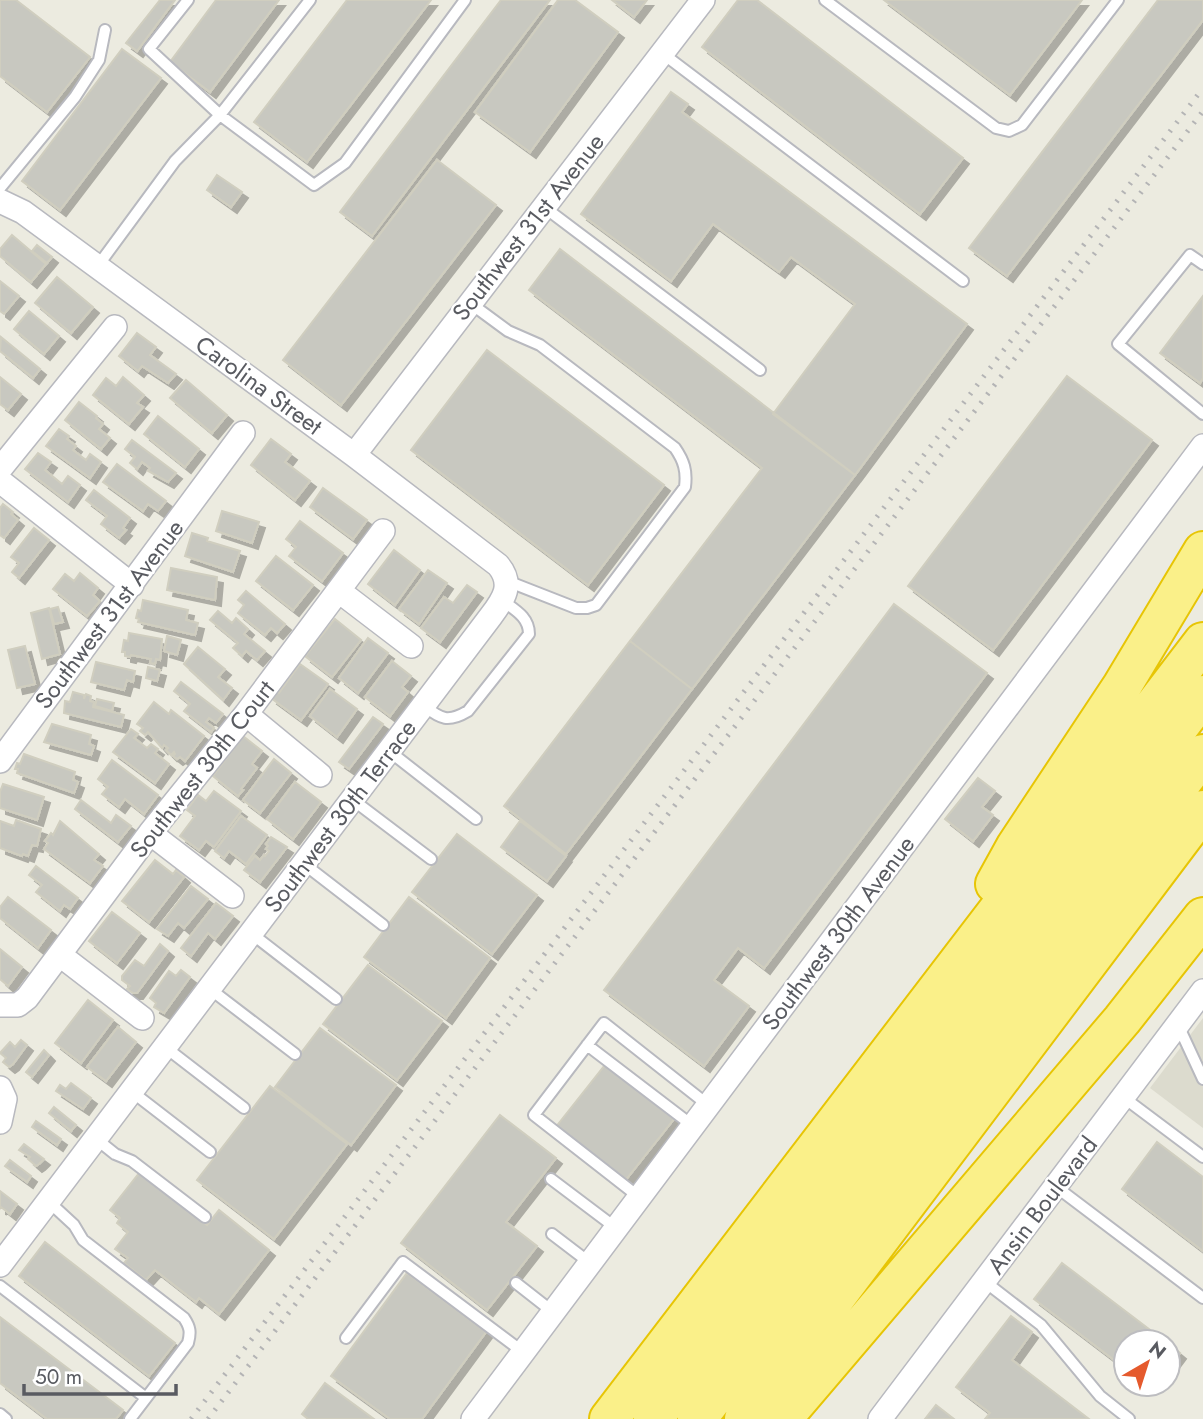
<svg xmlns="http://www.w3.org/2000/svg" width="1203" height="1419" font-family="Jost,sans-serif">
<defs>
<filter id="shadow"><feDropShadow dx="6" dy="6" stdDeviation="0" flood-color="#0004"/></filter>
</defs>
<rect width="100%" height="100%" fill="#ecebe0"/>
<path fill="#dcdbce" d="M1203,1018V1128L1150,1088Z"/>
<path fill="#c8c8c0" stroke="#d0cebf" stroke-width="2" filter="url(#shadow)" d="M0,0H16L90,57L47,112L0,76Z
M160,0H175L137,51L126,43Z
M216,0H279L210,92L170,62Z
M347,0H431L307,162L254,122Z
M501,0H550L372,236L340,212Z
M558,0H575L618,32L530,152L475,112Z
M612,0H647L634,17Z
M738,0H757L963,158L920,214L702,47Z
M884,0H1082L1010,95Z
M1158,0H1203V20L1007,276L969,248Z
M122,49L161,78L60,210L22,181Z
M671,92L688,104L682,112L967,324L855,475L773,414L855,304L791,257L779,272L713,224L671,281L581,214Z
M437,160L496,205L341,405L283,360Z
M217,175L242,192L231,207L207,190Z
M12,235L46,264L31,282L0,256V249Z
M37,245L52,257L47,263L32,251Z
M560,249L855,475L692,689L630,641L762,468L529,290Z
M57,277L93,307L71,333L35,303Z
M0,281L19,296L4,314L0,311Z
M1203,296V378L1200,383L1160,353Z
M29,311L59,336L44,354L14,329Z
M137,333L156,347L150,355L176,374L168,383L142,366L138,371L119,356Z
M1,337L40,369L33,378L0,351Z
M487,350L664,485L588,585L411,450Z
M1067,376L1152,440L993,650L908,586Z
M0,377L21,394L8,410L0,404Z
M123,377L144,395L137,403L143,407L129,424L93,395L106,378L116,386Z
M186,380L227,415L212,433L170,398Z
M79,402L97,416L96,418L103,424L99,429L110,438L101,449L65,420Z
M158,416L199,449L185,467L144,434Z
M59,429L69,436L67,439L76,446L73,450L86,460L90,454L101,462L90,478L46,446Z
M271,439L291,454L285,462L310,481L295,500L251,465Z
M132,440L176,473L168,482L148,471L150,468L142,462L137,469L130,463L135,457L125,449Z
M38,453L51,462L45,470L62,484L68,476L80,485L68,502L25,469Z
M117,464L166,501L158,511L148,504L143,511L103,482Z
M323,488L367,520L353,539L310,507Z
M94,490L130,518L123,528L126,530L119,538L101,524L107,516L86,500Z
M3,504L13,512L11,514L18,520L4,538L0,535V508Z
M222,511L259,522L252,543L216,531Z
M300,521L343,553L322,581L289,556L296,547L286,539Z
M34,528L49,540L19,578L12,572L19,563L11,557Z
M192,533L208,538L207,541L240,551L233,572L185,556Z
M394,550L420,570L395,605L368,584Z
M276,556L313,585L293,610L256,581Z
M171,568L217,577L215,600L167,590Z
M428,570L447,583L419,624L399,609Z
M80,573L98,588L93,595L100,601L87,616L53,589L65,574L74,581Z
M467,585L477,592L440,642L421,628L444,597L453,603Z
M246,591L285,624L277,633L271,628L265,635L238,613L244,605L238,600Z
M143,600L188,610L186,620L198,623L195,635L138,622L139,619L136,618L138,610L141,611Z
M894,604L987,673L764,968L738,948L714,980L749,1006L704,1066L604,990Z
M58,607L63,622L54,624L50,609Z
M49,608L60,654L42,659L31,613Z
M218,611L232,623L236,618L248,629L244,634L265,651L257,660L246,651L242,656L233,648L238,643L210,620Z
M335,619L361,640L332,677L305,656Z
M129,633L162,639L160,660L156,659L155,664L150,663L151,659L131,655L130,657L125,656V652H122L124,640L128,641Z
M167,636L181,640L177,655L164,651Z
M368,638L388,653L358,693L339,678Z
M630,641L692,689L566,854L504,806Z
M25,646L35,684L17,688L8,650Z
M198,647L225,669L218,677L232,688L223,700L184,664Z
M392,661L411,676L402,687L408,692L390,716L365,697Z
M96,662L135,671L133,682L127,680L124,690L91,682Z
M300,664L328,684L301,720L271,698L276,691L279,693Z
M148,667L160,670L157,681L146,678Z
M181,682L223,714L216,723L209,718L206,722L214,728L211,732L184,711L190,704L174,691Z
M330,689L357,709L337,737L310,716Z
M73,692L84,695V699L86,694L91,696L90,701L94,702L93,707L124,715L121,727L64,713L65,701L70,702Z
M97,699L114,703L112,711L95,706Z
M154,702L169,714L171,710L204,736L185,761L180,757L177,759L173,756L175,754L174,752L171,755L166,750L168,748L164,745L162,748L148,732L145,735L140,731L143,728L137,724Z
M373,717L383,724L349,769L339,762Z
M52,724L91,735L89,744L94,746L91,755L44,742Z
M131,729L138,734L134,738L147,748L151,744L158,749L155,753L169,764L155,783L113,752Z
M243,736L262,751L252,764L257,768L241,789L243,790L238,796L213,776Z
M24,754L75,772L73,780L78,782L74,793L17,773L18,769H15L17,763L20,764Z
M274,759L291,773L260,813L243,800Z
M112,760L158,795L144,814L125,799L119,807L102,794L108,787L98,779Z
M978,778L995,791L982,807L993,815L973,841L945,819Z
M295,782L321,802L293,839L267,819Z
M3,784L44,797L37,820L0,808V792Z
M214,791L241,811L214,847L206,841L199,850L180,836L195,816L187,810L198,795L206,801Z
M81,800L111,823L116,815L131,826L118,842L75,809Z
M241,816L267,835L246,864L229,851L224,858L215,851Z
M16,820L41,829L37,846L32,845L28,856L23,854L22,856L0,848V821L14,826Z
M60,821L99,854L94,860L103,866L90,883L44,849L48,843L45,841L51,833L53,835Z
M520,821L566,856L547,881L501,847Z
M457,834L537,895L492,954L412,892Z
M271,837L287,847L260,882L244,870L255,856L260,860L264,855L265,856L269,851L266,849L268,846L266,844Z
M155,860L173,874L176,870L184,877L149,922L122,901Z
M36,866L78,898L70,909L64,905L60,911L36,892L42,885L29,875Z
M191,886L208,899L184,928L178,923L168,936L157,929Z
M8,897L51,930L38,948L0,918V907Z
M409,897L490,958L446,1018L364,957Z
M216,903L233,916L215,939L208,933L191,956L181,948Z
M112,912L140,933L117,963L89,941Z
M160,944L168,951L137,993H133L127,989L130,986L122,980V976L135,960L144,966Z
M0,949L22,967L8,986L0,979Z
M368,965L442,1021L397,1080L323,1024Z
M181,970L190,977L164,1013L154,1007L156,1003L150,998L169,971L176,976Z
M88,1000L113,1020L81,1063L55,1043Z
M118,1027L136,1042L106,1081L87,1067Z
M320,1028L396,1085L351,1145L275,1087Z
M21,1040L27,1045L13,1064L9,1067L3,1062L6,1058L0,1053L10,1042L15,1047Z
M44,1050L49,1055L32,1077L26,1072Z
M605,1065L674,1119L624,1182L555,1128Z
M71,1083L91,1098L83,1109L56,1091L60,1085L66,1089Z
M270,1086L347,1144L274,1239L197,1180Z
M54,1107L76,1125L71,1131L49,1113Z
M500,1115L556,1158L506,1222L537,1246L487,1310L401,1243Z
M36,1121L61,1139L57,1145L32,1127Z
M1157,1142L1203,1177V1251L1122,1189Z
M24,1144L44,1159L39,1164L36,1166L28,1159L30,1157L19,1150Z
M10,1160L31,1176L27,1182L5,1166Z
M140,1172L207,1225L219,1210L269,1250L219,1314L199,1298L196,1302L155,1270L146,1280L124,1263L128,1258L115,1249L128,1232L117,1223L120,1218L110,1210Z
M0,1191L17,1204L10,1214L1,1207L0,1209Z
M45,1242L175,1343L149,1376L19,1276Z
M1062,1263L1166,1342H1126V1369L1034,1299Z
M407,1273L486,1332L422,1419H390L331,1376Z
M1011,1316L1032,1332L1012,1360L1089,1419H985L990,1413L956,1387Z
M0,1317L123,1410L116,1419H47L0,1383Z
M1168,1343L1180,1353L1168,1369Z
M325,1383L374,1419H308L302,1414Z
M936,1405L954,1419H925Z"/>
<g fill="none" stroke-linecap="round" stroke-linejoin="round">
<g stroke="#b8b9bf" stroke-width="14">
<path id="service" d="M310,0L220,115L314,185L345,163L465,0
M825,0L996,128L1009,131L1022,125L1118,0
M662,53L963,281
M0,188L75,97L99,60L105,30
M544,207L760,370
M1203,264L1190,255L1118,344L1203,414
M97,267L175,161L220,115L149,49L188,0
M470,303L508,331L540,345L675,448C684,461 687,471 685,487L596,605L587,608H576L507,581
M424,706C441,719 448,723 468,711L529,634C529,617 515,610 503,601
M389,751L476,819
M353,800L431,859
M304,864L383,925
M252,934L336,999
M210,989L295,1054
M1178,1025L1203,1079
M587,1045L693,1126
M165,1047L244,1108
M131,1091L210,1152
M1123,1097L1203,1157
M95,1138L115,1154L132,1161L205,1217
M551,1179L616,1228
M1055,1186L1203,1298
M639,1197L534,1115L604,1023L708,1105
M48,1201L74,1225L83,1240L184,1318C190,1327 191,1332 188,1343L130,1419
M552,1234L590,1263
M984,1281L1041,1325L1100,1396L1129,1419
M516,1283L553,1312
M0,1286L146,1398
M346,1338L403,1262L523,1352
M0,1414L6,1419"/>
</g>
<g stroke="#b8b9bf" stroke-width="26">
<path id="minor" d="M0,201L23,212L354,455L498,565C514,584 504,599 491,616L0,1265
M354,455L703,0
M0,469L115,327
M0,481L132,585
M339,591L411,646
M246,714L320,775
M0,761L243,433
M150,833L232,896
M60,955L142,1018
M0,1005H18L27,998L150,833L246,714L383,531
M0,1088L5,1099L0,1122
M473,1419L1203,446
M880,1419L1203,991"/>
</g>
<g stroke="#e7c505" stroke-width="42">
<path id="motorway" d="M995,884L1016,846L1122,686L1203,551
M609,1419L1203,642
M653,1419L1203,695
M697,1419L1203,754
M744,1419L1203,810
M782,1419L1122,1020L1203,917"/>
</g>
<use href="#service" stroke="#fff" stroke-width="10"/>
<use href="#minor" stroke="#fff" stroke-width="23"/>
<use href="#motorway" stroke="#faf089" stroke-width="38"/>
<path stroke="#b4b4b5" stroke-width="5" stroke-dasharray="2 9" stroke-linecap="butt" d="M191,1419L1203,88
M208,1419L1203,111"/>
</g>
<g text-anchor="middle" dominant-baseline="central" stroke-width="5" stroke-linejoin="round" paint-order="stroke">
<g font-size="24" fill="#595b61" stroke="#fff">
<text transform="translate(528 227) rotate(-52)">Southwest 31st Avenue</text>
<text transform="translate(259 385) rotate(36)">Carolina Street</text>
<text transform="translate(109 614) rotate(-53)">Southwest 31st Avenue</text>
<text transform="translate(202 769) rotate(-52)">Southwest 30th Court</text>
<text transform="translate(340 816) rotate(-53)">Southwest 30th Terrace</text>
<text transform="translate(838 933) rotate(-53)">Southwest 30th Avenue</text>
<text transform="translate(1042 1205) rotate(-53)">Ansin Boulevard</text>
</g>
</g>
<g transform="translate(1147 1363) rotate(39)"><circle r="33" fill="#ffffff" stroke="#bdbdc0" stroke-width="2"/>
<path d="M0-5L12 26L0 18L-12 26Z" fill="#e55a2d"/>
<text y="-10" font-size="19" font-weight="bold" text-anchor="middle" fill="#595b61">N</text>
</g>
<path d="M24 1384v10h152v-10" fill="none" stroke="#595b61" stroke-width="3.5"/>
<text x="35" y="1384" font-size="21" fill="#595b61" stroke="#ffffff" stroke-width="5" paint-order="stroke">50 m</text>
</svg>
